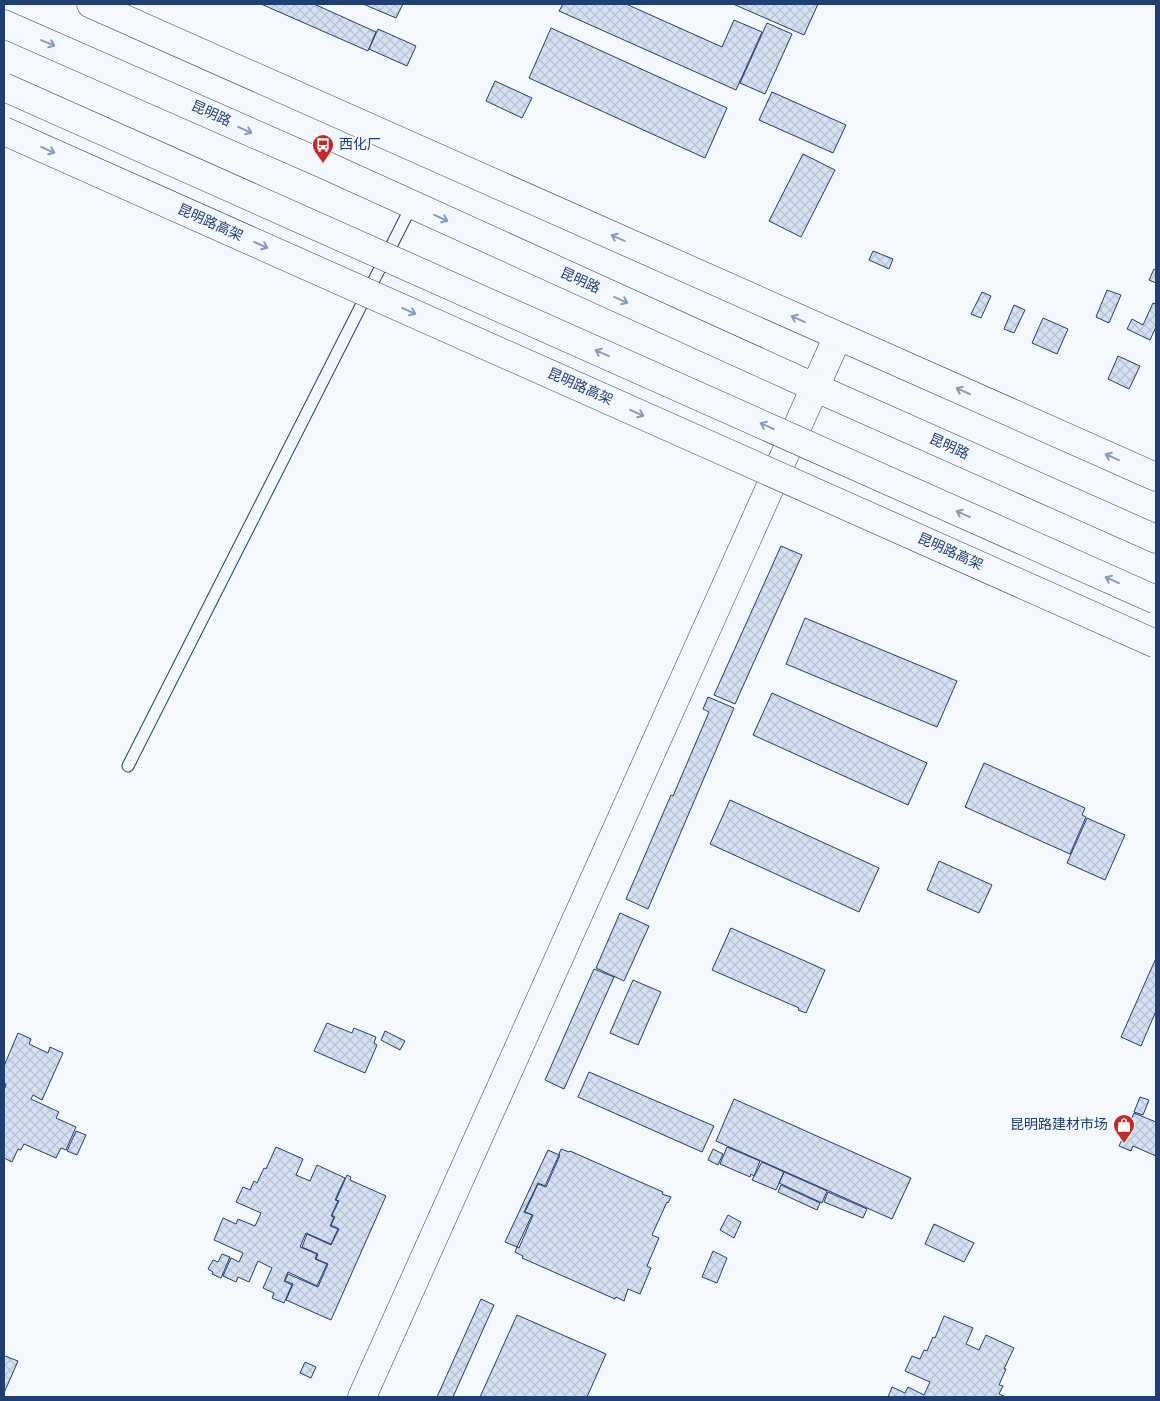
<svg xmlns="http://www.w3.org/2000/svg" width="1160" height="1401" font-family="'Source Sans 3','Noto Sans SC',sans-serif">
<defs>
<pattern id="building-cross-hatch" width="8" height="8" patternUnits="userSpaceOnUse" patternTransform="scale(1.25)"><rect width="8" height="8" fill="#d5e0f0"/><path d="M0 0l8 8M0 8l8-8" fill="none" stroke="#b6c1d1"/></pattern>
</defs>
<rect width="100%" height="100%" fill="#f4f7fb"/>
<path fill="url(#building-cross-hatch)" stroke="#1d3f73" d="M261,4H314L376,32L368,51Z
M363,4H403L396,18Z
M563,4H626L722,47L734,20L762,32L736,90L559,11Z
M733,4H818L804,35Z
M767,23L792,34L765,94L740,83Z
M551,28L727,108L705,158L529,78Z
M378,29L416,46L407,66L369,49Z
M495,81L532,98L522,118L486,101Z
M772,92L846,125L833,153L759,120Z
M803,154L835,170L801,237L769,221Z
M873,251L893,259L889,269L869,260Z
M1154,269L1156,270V283L1149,280Z
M1107,290L1121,295L1109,323L1096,317Z
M982,292L991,296L981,318L971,314Z
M1153,303L1156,304V327L1150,340L1127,329L1132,319L1143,325Z
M1014,305L1025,310L1014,333L1004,329Z
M1043,318L1068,329L1057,354L1032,343Z
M1118,356L1140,366L1129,389L1108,379Z
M781,546L802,555L735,704L714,695Z
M805,618L957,681L937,727L786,664Z
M772,693L927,763L908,805L753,735Z
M708,697L734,708L648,909L626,899L671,795L673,796L709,712L703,709Z
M984,763L1085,808L1082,815L1086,817L1070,854L965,807Z
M730,800L879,868L859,912L710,844Z
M1087,818L1125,835L1105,880L1067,863Z
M939,861L992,885L979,913L927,890Z
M620,913L649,926L624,981L596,968Z
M731,928L825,970L806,1013L798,1010L799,1008L712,970Z
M1156,958V1011L1141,1046L1121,1037Z
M594,969L614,977L564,1089L545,1080Z
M633,980L661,992L638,1045L610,1033Z
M327,1023L352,1033L354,1028L376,1037L374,1043L377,1045L365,1073L314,1051Z
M385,1031L405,1041L400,1050L381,1040Z
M18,1033L31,1039L29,1044L48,1053L50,1047L63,1053L42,1100L33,1095L31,1099L59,1112L56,1118L76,1127L66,1150L61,1148L56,1158L24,1144L21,1150L18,1149L12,1162L4,1158V1087L5,1088L6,1084L4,1083V1066Z
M589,1072L714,1126L702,1152L578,1097Z
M1140,1097L1149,1100L1143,1115L1134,1112Z
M734,1099L911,1178L892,1219L716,1141Z
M1134,1113L1156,1122V1156L1133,1146L1131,1151L1119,1146Z
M76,1131L86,1135L77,1155L67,1151Z
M276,1147L303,1159L296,1175L310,1181L317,1165L345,1178L335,1200L338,1201L331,1216L334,1217L330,1226L338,1229L331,1244L306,1233L300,1247L317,1254L315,1259L327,1264L317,1286L288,1272L284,1281L292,1285L284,1303L272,1298L274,1293L263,1288L272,1268L258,1261L249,1282L238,1277L236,1282L223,1276L231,1258L239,1262L243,1253L214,1240L223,1218L236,1224L238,1219L255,1226L261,1213L236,1202L243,1187L250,1190L254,1181L257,1183L264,1168L266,1169Z
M727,1147L760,1161L754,1176L751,1174L750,1177L720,1164Z
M561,1149L569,1152L570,1151L663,1192L662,1194L671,1197L668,1203L667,1202L652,1235L659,1238L647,1266L651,1268L640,1294L628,1289L624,1301L616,1297L615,1299L522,1258L523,1256L515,1252L517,1247L519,1248L533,1215L525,1212L538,1184L546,1187L560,1155L559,1154Z
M713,1149L723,1154L718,1165L708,1160Z
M548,1150L559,1155L545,1186L538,1183L524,1212L532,1215L517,1247L505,1242Z
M762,1162L784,1172L776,1190L752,1180Z
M784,1172L827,1191L822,1203L779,1183Z
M347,1175L351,1177L350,1180L386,1196L331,1320L286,1300L293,1284L285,1281L288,1274L318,1287L328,1264L316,1259L318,1254L302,1247L307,1234L331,1245L339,1229L331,1225L335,1217L332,1215L339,1201L336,1200Z
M781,1185L820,1203L817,1210L778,1192Z
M828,1192L867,1209L863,1218L824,1202Z
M728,1215L741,1222L734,1238L720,1230Z
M934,1224L974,1243L964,1262L925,1244Z
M713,1251L727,1258L717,1283L702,1277Z
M222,1254L230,1257L221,1278L212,1274L213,1272L208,1269L213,1260L218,1262Z
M481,1299L494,1305L453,1397H437Z
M517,1315L606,1354L587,1397H480Z
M944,1316L973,1328L966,1344L979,1350L986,1335L1014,1348L1004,1369H1006L999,1385L1003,1386L999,1394L1006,1397H888L892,1387L905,1393L908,1387L924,1395L930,1382L905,1371L912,1356L920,1359L924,1350L927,1351L933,1337L935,1338Z
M5,1356L18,1361L4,1393V1359Z
M305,1362L316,1367L311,1378L300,1373Z"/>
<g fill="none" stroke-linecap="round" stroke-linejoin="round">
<g stroke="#1d3f73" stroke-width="13">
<path id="service" d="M128,766L412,205"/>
</g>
<g stroke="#1d3f73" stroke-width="29">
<path id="tertiary" d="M362,1397L838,336"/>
</g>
<g stroke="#1d3f73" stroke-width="29">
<path id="secondary" d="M91,4L1156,477
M4,24L323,164L814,387L1156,539"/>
</g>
<use href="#service" stroke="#f4f7fb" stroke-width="11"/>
<use href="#tertiary" stroke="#f4f7fb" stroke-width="28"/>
<use href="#secondary" stroke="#f4f7fb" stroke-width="28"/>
<g stroke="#1d3f73" stroke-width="29" stroke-linecap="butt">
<path id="trunk-bridge" d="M4,87L1156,600
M4,131L1156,644"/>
</g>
<use href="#trunk-bridge" stroke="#f4f7fb" stroke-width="28"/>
</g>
<defs><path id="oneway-shaft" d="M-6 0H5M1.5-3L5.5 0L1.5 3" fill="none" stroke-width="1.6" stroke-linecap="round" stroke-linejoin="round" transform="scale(1.25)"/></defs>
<g stroke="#889bb7">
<use href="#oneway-shaft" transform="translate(48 43) rotate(23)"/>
<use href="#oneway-shaft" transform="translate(245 130) rotate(24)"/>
<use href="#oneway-shaft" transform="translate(48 150) rotate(24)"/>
<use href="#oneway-shaft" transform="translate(441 218) rotate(24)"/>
<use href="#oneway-shaft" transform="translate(618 238) rotate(-156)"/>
<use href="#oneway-shaft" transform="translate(261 245) rotate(24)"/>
<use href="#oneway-shaft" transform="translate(621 300) rotate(24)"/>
<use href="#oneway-shaft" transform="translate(409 311) rotate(24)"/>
<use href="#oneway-shaft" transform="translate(798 319) rotate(-156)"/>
<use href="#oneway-shaft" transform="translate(602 353) rotate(-156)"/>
<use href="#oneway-shaft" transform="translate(963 391) rotate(-156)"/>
<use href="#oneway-shaft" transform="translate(637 413) rotate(24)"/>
<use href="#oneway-shaft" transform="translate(767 426) rotate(-156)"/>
<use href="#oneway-shaft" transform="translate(1112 457) rotate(-156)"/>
<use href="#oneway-shaft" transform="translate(963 514) rotate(-156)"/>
<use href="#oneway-shaft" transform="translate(1112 580) rotate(-156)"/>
</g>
<defs>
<g id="bus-pin" transform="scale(1.125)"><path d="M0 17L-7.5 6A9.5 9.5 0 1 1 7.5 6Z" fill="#c62828" stroke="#f4f7fb"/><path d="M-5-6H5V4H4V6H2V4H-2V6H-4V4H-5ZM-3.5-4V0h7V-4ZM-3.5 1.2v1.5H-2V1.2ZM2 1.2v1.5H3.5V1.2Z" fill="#fff"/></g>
<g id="shop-pin" transform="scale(1.125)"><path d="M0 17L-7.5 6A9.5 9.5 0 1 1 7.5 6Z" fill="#c62828" stroke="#f4f7fb"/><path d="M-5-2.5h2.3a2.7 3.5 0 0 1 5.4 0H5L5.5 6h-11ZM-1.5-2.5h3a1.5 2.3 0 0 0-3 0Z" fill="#fff"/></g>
</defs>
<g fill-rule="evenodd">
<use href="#bus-pin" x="323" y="145"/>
<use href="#shop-pin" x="1124" y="1125"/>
</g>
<g text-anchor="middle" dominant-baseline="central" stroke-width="4" stroke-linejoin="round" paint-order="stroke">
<g font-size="14" fill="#1d3f73" stroke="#f4f7fb">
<text transform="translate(211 114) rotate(24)">昆明路</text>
<text transform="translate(210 223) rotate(24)">昆明路高架</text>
<text transform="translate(580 281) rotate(24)">昆明路</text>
<text transform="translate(580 387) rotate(24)">昆明路高架</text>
<text transform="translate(949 447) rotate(24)">昆明路</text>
<text transform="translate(950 552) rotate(24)">昆明路高架</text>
</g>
<g font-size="14" fill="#1d3f73" stroke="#f4f7fb" text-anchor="start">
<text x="339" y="145">西化厂</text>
<text x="1108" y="1125" text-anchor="end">昆明路建材市场</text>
</g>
</g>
<rect width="1160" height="1401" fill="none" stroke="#1d3f73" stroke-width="10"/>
</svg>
